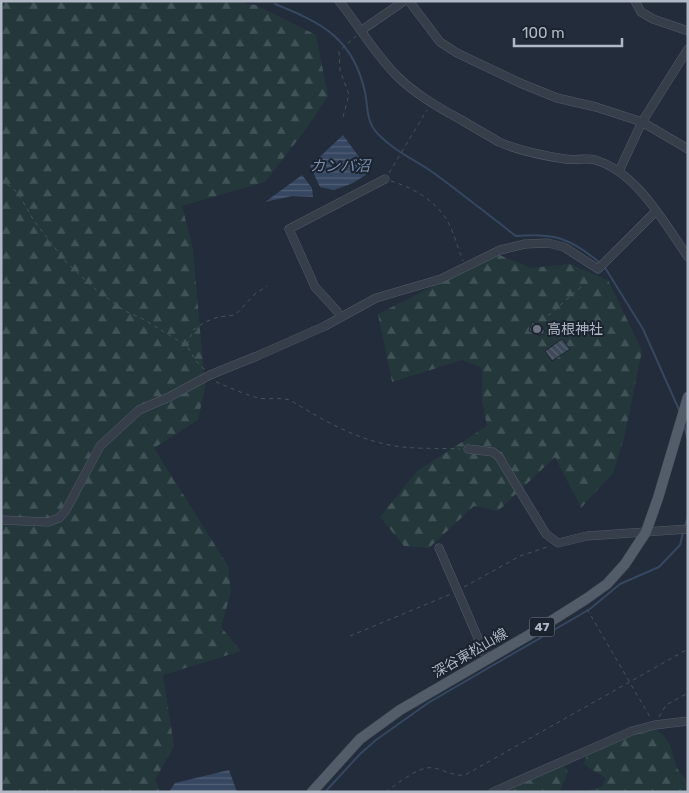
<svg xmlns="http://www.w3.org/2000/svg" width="689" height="793" font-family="Rubik,'Noto Sans JP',sans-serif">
<defs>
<pattern id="forest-firs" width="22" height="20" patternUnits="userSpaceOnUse" patternTransform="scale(1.25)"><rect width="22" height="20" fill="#24383b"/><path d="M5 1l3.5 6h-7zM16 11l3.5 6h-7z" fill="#415356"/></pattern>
<pattern id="water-rules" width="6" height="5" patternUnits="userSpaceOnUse" patternTransform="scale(1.25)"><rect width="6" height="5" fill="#364761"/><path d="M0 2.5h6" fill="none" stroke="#515f76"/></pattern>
<pattern id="building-back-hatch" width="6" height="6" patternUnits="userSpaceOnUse" patternTransform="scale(1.25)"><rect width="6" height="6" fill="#3e4a59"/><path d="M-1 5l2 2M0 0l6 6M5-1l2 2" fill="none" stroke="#57626f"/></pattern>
</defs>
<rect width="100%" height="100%" fill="#222c3a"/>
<path fill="url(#forest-firs)" d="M1,1H245L246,4L256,5L316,35L328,96L306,129L265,182L182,206L193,249L205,387L198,420L154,448L228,566L231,592L221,627L241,651L163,675L174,746L155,780L161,792H1Z
M497,254L531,268L570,264L608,280L642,351L624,438L613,473L581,508L555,457L498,511L474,506L429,548L404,546L380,517L417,471L487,426L482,401V368L462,360L392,382L378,314Z
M637,730H657C662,734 666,738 669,743C676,758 672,769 688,780V792H577L578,790L584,791L601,787L606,779C599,773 591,770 584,764L587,755Z
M559,764L565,767L568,772L560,792H502Z"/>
<path fill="url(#water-rules)" d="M343,135L370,172L353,183L334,190L320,187L310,166Z
M302,175L312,188L313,197L292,196L265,202Z
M229,770L237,792H171L170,790L175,783Z"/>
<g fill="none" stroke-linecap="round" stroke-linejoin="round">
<path stroke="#364761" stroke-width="2" d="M275,4C322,23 353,38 365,92C368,107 366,122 378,134C393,150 413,159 431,171C460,192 487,214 516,236C555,233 570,238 600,263
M604,266L643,329L680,412
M684,424L688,441
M685,526L688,516
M325,792L360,754L376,740L428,703L590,609L620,584L659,567L680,545L683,533"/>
</g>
<path fill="url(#building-back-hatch)" stroke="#1d2531" d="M532,322L544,327L543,329L545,330L543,335L541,334L540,336L529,331Z
M562,339L570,349L552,361L545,351Z"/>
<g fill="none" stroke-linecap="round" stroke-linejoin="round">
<g stroke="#535b68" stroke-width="9">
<path id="minor" d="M339,1C359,26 375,54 397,76C416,95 440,108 463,121C475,128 487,135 499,142C517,150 545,156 565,159C575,161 586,157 595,160C636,171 665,224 688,257
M409,1L440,42L457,53L520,83L557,98L596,107L642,122L688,149
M635,1L641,12L653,19L688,31
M362,30L404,1
M619,171L642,122L688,49
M337,311L315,287L289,229L385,179
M468,449L493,452L499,457L546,534L558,543L587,536L688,529
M1,520L48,522L59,518L66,510L100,446L139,410L169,397L210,375L257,356L325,326L376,298L441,279L500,250L525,244L548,243L564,247L598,269L656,211
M439,548L487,659
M493,792L632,731L655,725L688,721"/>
</g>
<g stroke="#3f4753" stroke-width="11">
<path id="major" d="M312,792L360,739L400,710L529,635L586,599L607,584L625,564L646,532L658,498L688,397"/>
</g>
<path stroke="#425558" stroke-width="1" stroke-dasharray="4 4" stroke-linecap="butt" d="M343,117L349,95L340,70L339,51L356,36
M389,173L427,110
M1,179L18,193L34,221L66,262L95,289L125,311L143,319L187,346L196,361L205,370
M391,181C414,188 438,202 449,224C455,236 458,249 463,261
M542,321L581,287
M187,345L193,330L205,322L218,317L235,315L255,294L267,286
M216,382C229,387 243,394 258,398C268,400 279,397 290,400C324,421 362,443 403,447C421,449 441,448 460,449
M464,587L520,556L550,546
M587,609L650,717
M350,636L451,594
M659,717L666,705L688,693
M386,792C395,785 416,769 427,768C439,766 452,777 465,775L688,649"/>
<use href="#minor" stroke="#363e4a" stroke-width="8"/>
<use href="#major" stroke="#535d6a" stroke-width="10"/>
</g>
<circle fill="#6b7280" stroke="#1b232f" stroke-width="2" cx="537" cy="329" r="5"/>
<g text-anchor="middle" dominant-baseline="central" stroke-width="4" stroke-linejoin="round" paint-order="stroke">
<rect fill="#1b232f" stroke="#838b99" stroke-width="1" x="529.5" y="617.5" width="25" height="19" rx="4"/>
<g font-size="12" font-weight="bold" fill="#b0b8c6">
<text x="542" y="627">47</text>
</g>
<g font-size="14" fill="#b0b8c6" stroke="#1b232f" text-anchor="start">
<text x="547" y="329">高根神社</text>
</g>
<g font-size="14" fill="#b0b8c6" stroke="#1b232f">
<text transform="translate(470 653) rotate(-30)">深谷東松山線</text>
</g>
<g font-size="15" font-style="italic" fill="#798eae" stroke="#1b232f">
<text x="340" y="166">カンバ沼</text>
</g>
</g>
<rect width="689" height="793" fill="none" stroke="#b0b8c6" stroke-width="5"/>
<path d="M514 38v8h108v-8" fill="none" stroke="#b0b8c6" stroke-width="2.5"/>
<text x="522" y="38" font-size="15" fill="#b0b8c6" stroke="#1b232f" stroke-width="4" paint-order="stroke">100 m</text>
</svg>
